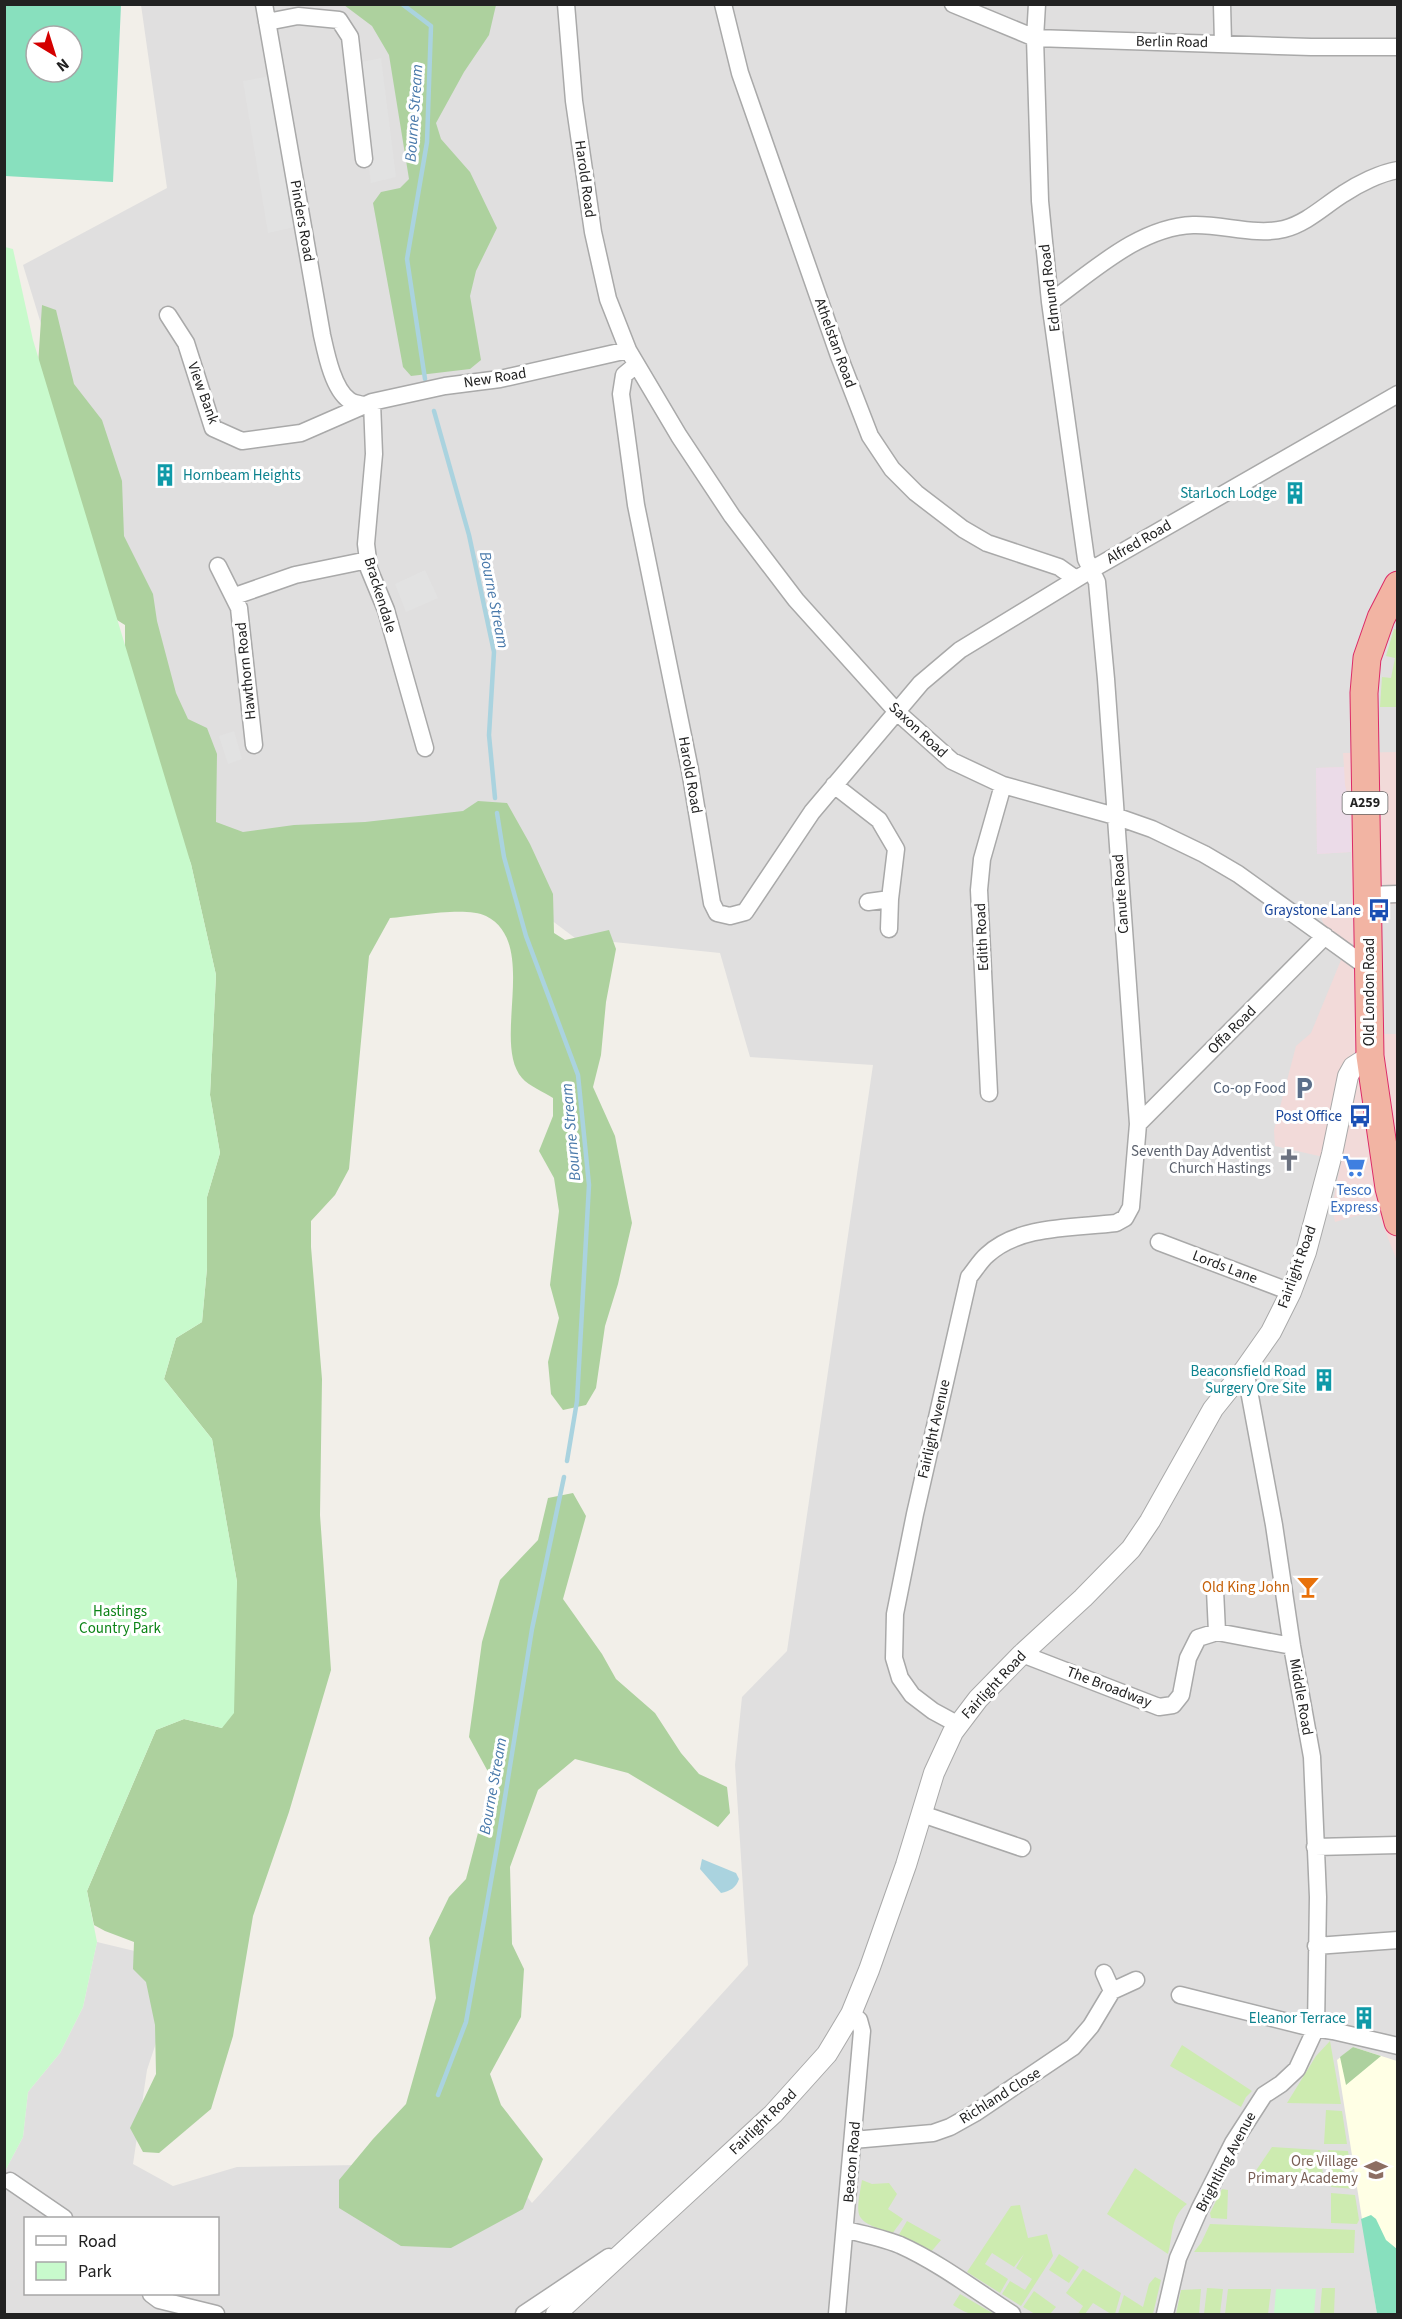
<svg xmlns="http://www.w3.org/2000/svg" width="1402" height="2319" font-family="'Source Sans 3',sans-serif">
<rect width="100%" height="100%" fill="#f2efe9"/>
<path fill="#e0dfdf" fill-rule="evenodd" d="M141,5H1397V2314H5V2171L23,2137L28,2092L60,2053L83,2007L97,1942L143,1953L167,2010L147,2070L133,2164L173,2186L237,2167L358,2165L469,2123L532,2203L748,1965L735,1765L742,1697L787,1651L873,1065L750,1057L720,953L575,938L425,825L199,841L23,265L167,188ZM26,2218H218V2294H26Z"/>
<path fill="#f2dad9" d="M1397,752V904L1379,905L1384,1034H1397V1261L1377,1210L1335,1222L1332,1208L1341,1161L1275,1146L1274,1130L1296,1046L1311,1033L1341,960L1320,916L1323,911L1331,915L1337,910L1352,911L1351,852L1317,854L1316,768L1344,767L1343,753Z"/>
<path fill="#ebdbe8" d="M1344,767L1345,785L1350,805L1351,852L1317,854L1316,768Z"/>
<path fill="#ffffe5" d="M1353,2047L1397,2061V2314H1377L1337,2060Z"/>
<path fill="#cdebb0" d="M1394,629L1398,630L1397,707H1380L1382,677L1391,678L1395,658L1386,656Z
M1330,2041L1341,2104L1287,2103L1316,2056Z
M1182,2045L1252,2091L1246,2097L1241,2107L1170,2066Z
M1326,2110L1342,2111L1347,2144H1324Z
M1272,2147L1320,2150L1323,2175L1255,2172Z
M1328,2150L1348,2151L1354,2189L1331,2187L1332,2176Z
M1135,2168L1187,2204C1170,2217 1173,2236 1168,2254L1107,2214Z
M862,2180L872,2184L889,2183L897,2194L888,2209L903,2219L892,2234C854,2219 855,2221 862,2180Z
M1222,2189L1228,2190L1227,2219L1211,2218L1210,2213Z
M1331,2193L1355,2195L1359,2220L1357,2224L1331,2223Z
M1020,2205L1028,2238L1047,2234L1053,2256L1021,2306L1002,2294L1010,2281L1025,2290L1032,2279L1016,2268L1024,2254L1014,2267L992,2253L985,2264L1008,2279L1000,2293L967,2272L1011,2206Z
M907,2221L941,2240L930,2253L897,2238Z
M1210,2224L1355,2230L1354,2253L1194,2252L1201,2243Z
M1059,2254L1079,2267L1069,2283L1049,2270Z
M1083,2269L1121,2293L1115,2314H1111L1093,2303L1085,2314H1078L1083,2306L1066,2293Z
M1155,2277L1161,2280L1153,2314H1118L1124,2295L1143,2307L1149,2284Z
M1207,2288L1223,2289L1220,2314H1204Z
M1322,2288H1335L1334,2314H1320Z
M1201,2289L1199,2314H1176L1181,2290Z
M1228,2289H1271L1268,2314H1225Z
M1034,2291L1056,2307L1050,2314H1035L1023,2307Z
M960,2294L994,2314C974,2315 970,2316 953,2305Z"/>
<path fill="#add19e" d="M344,5H496L489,35L464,72L436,123L441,139L470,172L497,228L476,271L470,296L481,360L470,369L411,376L403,367L373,203L381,192L400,188L409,179L389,55L372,26Z
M42,305L56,310L74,384L102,420L122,481L124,536L153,594L157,621L176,693L188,719L207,728L217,754L216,822L243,832L294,825L365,822L463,811L478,801L507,803L530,844L553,894L554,933L565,940L609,930L616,949L606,1002L601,1055L593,1087L615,1136L632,1223L618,1284L605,1326L596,1388L586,1405L563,1410L551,1394L548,1362L559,1318L550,1285L559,1211L554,1178L539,1151L553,1116V1098C544,1092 529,1086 522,1078C491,1043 540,943 486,916C467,906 413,916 390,918L369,956L349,1169L335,1195L311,1221V1247L322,1379L320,1515L331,1670L289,1812L253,1916L233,2036L211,2109L159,2153L143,2152L130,2128L156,2074L155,2025L146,1982L133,1969L134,1942L105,1931L94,1925L87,1891L156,1730L184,1719L222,1728L237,1582L212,1439L164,1379L176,1338L202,1322L207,1268V1197L220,1153L210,1095L216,975L191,864L125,697V625L96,607L37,380Z
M573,1493L586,1516L563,1599L602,1654L616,1679L655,1713L681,1753L699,1774L727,1787L730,1813L718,1827L628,1773L575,1759L538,1790L510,1867L512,1944L524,1969L521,2017L490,2074L501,2105L543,2159L523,2209L451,2248L401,2246L339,2208V2180L373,2139L406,2104L436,1998L429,1938L449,1897L466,1879L492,1779L469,1737L482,1642L500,1580L538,1540L548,1498Z
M1353,2047L1381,2056L1346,2085L1340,2057Z"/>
<path fill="#c8facc" d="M5,247L13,249L33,340L191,864L216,975L210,1095L220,1153L207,1197V1268L202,1322L176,1338L164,1379L212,1439L237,1582L234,1713L222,1728L184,1719L156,1730L87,1891L97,1942L83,2007L60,2053L28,2092L23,2137L5,2171Z
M1276,2289H1316L1314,2314H1274Z"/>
<path fill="#88e0be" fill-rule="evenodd" d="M4,5H121L113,182L5,176ZM36,36H72V72H36Z
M1371,2215L1376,2219L1386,2240L1397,2249V2314H1377L1361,2219Z"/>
<path fill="#e2e2e2" d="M381,58L396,177L371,183L356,63Z
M272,76L299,226L268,233L243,81Z
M425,570L438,598L406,612L395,584Z
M234,731L242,759L228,764L219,736Z"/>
<path fill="#aad3df" d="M702,1859L736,1873L739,1879C736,1888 730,1891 721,1893L700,1869Z"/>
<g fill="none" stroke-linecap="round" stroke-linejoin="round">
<path stroke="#aad3df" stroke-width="4.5" d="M402,4L431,26L427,142L407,259L425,379
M434,411L469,535L494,652L489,735L495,798
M497,813L504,857L526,936L578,1075L589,1185L577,1401L567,1461
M438,2095L466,2022L497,1847L532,1629L564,1477"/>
<g stroke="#a9a9a9" stroke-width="19">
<path id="minor" d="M264,4L322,335C326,353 333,389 349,400C352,403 359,404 363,405
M566,4L574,101L593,232L608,299L628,350L679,436L732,516L796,600L897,712L952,761L1003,785L1115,816L1152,829L1204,854L1238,874L1370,969
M723,4L740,73L839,356L870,436L892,469L916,493L963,529L987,543L1059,567L1076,579
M953,4L1035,38L1311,47H1398
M1222,4L1223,43
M267,22L298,16L339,20L350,37L364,159
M1050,302C1092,272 1139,227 1193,225C1223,224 1255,236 1284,229C1307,223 1324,206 1343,194C1358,184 1380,173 1398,170
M168,315L186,343L213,428L242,441L301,433L372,402L445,386L500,379L628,350
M636,365L624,375L621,394L636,505L690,770L712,903L717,913L730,916L745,912L812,812L921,683L960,650L1091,570L1398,394
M372,402L374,454L366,544L368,560L369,569L386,610L425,748
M218,566L239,608L254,745
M235,596L295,575L368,560
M834,785L879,820L896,849L890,899L889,929
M1367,895L1398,894
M868,902L890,899
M989,1093L979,890L982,859L1003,785
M1138,1124L1325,936
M1159,1242L1291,1292
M1215,1590L1217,1632
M1022,1654L1159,1707L1173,1705L1181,1695L1188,1658L1198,1638L1217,1632L1292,1646
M957,1724L933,1711L912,1695L900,1678L894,1658L895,1614L915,1514L969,1277C975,1270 980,1261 987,1255C1019,1225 1074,1228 1116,1223L1125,1218L1131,1207L1138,1124L1106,679L1097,582L1086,559L1050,302L1040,201L1035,38L1037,4
M922,1814L1022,1848
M1315,1847L1398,1845
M1316,1946L1398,1940
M1112,1991L1136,1980
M1180,1995L1308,2027L1333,2031L1398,2046
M853,2140L933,2133L950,2127L975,2113L1073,2047L1091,2026L1112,1991L1104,1973
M10,2181L64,2218
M846,2230C864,2234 883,2238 900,2245C940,2263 976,2291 1012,2314
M151,2294L159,2300L216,2314
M524,2314L609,2257
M837,2314L862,2031L859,2020L851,2014
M1165,2314L1178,2258L1200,2208L1233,2143L1264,2095L1281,2084L1297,2069L1316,2028L1318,1897L1312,1757L1292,1646L1274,1525L1245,1369"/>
</g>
<g stroke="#a9a9a9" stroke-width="22">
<path id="tertiary" d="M556,2314L773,2114L827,2054L851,2014L869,1970L906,1865L934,1773L953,1732L978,1699L1022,1654L1083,1598L1131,1549L1150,1521L1213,1409L1245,1369L1271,1332L1291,1292L1306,1252L1332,1154L1348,1076L1353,1067L1370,1056"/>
</g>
<g stroke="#dc2a67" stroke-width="29">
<path id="trunk" d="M1398,585L1381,618L1367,658L1364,693L1370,1056L1389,1188L1398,1222"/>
</g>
<use href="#minor" stroke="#fff" stroke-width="16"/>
<use href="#tertiary" stroke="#fff" stroke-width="20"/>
<use href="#trunk" stroke="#f2b4a3" stroke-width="27"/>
</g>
<defs>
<g id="building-bare" transform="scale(1.8)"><path d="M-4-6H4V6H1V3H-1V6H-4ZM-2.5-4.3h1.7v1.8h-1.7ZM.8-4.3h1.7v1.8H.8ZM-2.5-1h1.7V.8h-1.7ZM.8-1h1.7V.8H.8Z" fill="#0f9aa8" stroke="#fff" stroke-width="2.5" paint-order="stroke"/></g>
<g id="bus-bare" transform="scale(1.8)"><path d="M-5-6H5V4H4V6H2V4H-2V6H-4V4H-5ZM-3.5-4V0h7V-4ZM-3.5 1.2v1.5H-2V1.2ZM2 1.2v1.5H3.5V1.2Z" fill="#1a4fb4" stroke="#fff" stroke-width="2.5" paint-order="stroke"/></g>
<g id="parking-bare" transform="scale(1.8)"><path d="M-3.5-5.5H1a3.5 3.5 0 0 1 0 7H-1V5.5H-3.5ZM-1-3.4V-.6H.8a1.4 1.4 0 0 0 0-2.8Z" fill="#5c6f8a" stroke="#fff" stroke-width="2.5" paint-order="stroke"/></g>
<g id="church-bare" transform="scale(1.8)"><path d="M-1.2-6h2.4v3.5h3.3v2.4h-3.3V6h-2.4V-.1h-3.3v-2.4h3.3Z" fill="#6b7280" stroke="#fff" stroke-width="2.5" paint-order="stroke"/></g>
<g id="supermarket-bare" transform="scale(1.8)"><path d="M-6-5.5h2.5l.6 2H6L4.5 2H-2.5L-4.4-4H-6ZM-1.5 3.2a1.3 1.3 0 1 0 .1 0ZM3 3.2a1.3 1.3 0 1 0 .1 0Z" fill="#3f7fe0" stroke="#fff" stroke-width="2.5" paint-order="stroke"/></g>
<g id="bar-bare" transform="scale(1.8)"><path d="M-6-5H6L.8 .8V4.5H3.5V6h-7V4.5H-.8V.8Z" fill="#e8710a" stroke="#fff" stroke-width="2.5" paint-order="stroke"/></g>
<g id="school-bare" transform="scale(1.8)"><path d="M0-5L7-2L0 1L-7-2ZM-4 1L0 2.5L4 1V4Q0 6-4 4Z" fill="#8d6e63" stroke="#fff" stroke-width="2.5" paint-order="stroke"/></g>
</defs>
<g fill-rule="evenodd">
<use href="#building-bare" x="165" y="475"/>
<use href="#building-bare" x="1295" y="493"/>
<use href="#bus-bare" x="1379" y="910"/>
<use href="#parking-bare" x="1304" y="1088"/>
<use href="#bus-bare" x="1360" y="1116"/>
<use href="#church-bare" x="1289" y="1160"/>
<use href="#supermarket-bare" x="1354" y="1166"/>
<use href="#building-bare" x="1324" y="1380"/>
<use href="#bar-bare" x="1308" y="1587"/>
<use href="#building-bare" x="1364" y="2018"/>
<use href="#school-bare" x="1376" y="2170"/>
</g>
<g text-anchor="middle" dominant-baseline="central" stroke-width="6" stroke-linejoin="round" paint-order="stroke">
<rect fill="#fff" stroke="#646464" stroke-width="1.5" x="1342.5" y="792" width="45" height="22" rx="4.5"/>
<g font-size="14" font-weight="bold" fill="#222">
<text x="1365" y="803">A259</text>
</g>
<g font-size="15" fill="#222" stroke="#fff">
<text transform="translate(1172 42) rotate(1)">Berlin Road</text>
<text transform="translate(585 179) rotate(82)">Harold Road</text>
<text transform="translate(302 221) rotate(80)">Pinders Road</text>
<text transform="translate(1050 288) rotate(-97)">Edmund Road</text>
<text transform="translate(835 343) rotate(70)">Athelstan Road</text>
<text transform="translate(495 378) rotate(-9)">New Road</text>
<text transform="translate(203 393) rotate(70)">View Bank</text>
<text transform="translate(1139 542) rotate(-30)">Alfred Road</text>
<text transform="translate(380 595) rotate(73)">Brackendale</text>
<text transform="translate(246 671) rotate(-96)">Hawthorn Road</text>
<text transform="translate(918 730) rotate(43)">Saxon Road</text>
<text transform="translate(690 775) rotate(80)">Harold Road</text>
<text transform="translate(1121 894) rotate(-94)">Canute Road</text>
<text transform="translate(982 937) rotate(-93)">Edith Road</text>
<text transform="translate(1369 992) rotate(-90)">Old London Road</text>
<text transform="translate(1232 1030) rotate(-45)">Offa Road</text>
<text transform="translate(1225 1267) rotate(21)">Lords Lane</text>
<text transform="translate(1297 1267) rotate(-70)">Fairlight Road</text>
<text transform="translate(934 1429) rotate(-77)">Fairlight Avenue</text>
<text transform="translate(994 1685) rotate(-47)">Fairlight Road</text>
<text transform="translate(1109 1687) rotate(21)">The Broadway</text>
<text transform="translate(1301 1697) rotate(80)">Middle Road</text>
<text transform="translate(1000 2096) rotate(-32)">Richland Close</text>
<text transform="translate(763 2122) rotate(-44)">Fairlight Road</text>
<text transform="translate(852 2162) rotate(-85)">Beacon Road</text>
<text transform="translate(1226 2162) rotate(-62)">Brightling Avenue</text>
</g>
<g font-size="15" fill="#0d838f" stroke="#fff" text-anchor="end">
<text x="183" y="475" text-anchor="start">Hornbeam Heights</text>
<text x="1277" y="493">StarLoch Lodge</text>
<text x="1306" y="1371">Beaconsfield Road<tspan x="1306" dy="17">Surgery Ore Site</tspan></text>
<text x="1346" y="2018">Eleanor Terrace</text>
</g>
<g font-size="15" fill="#164399" stroke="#fff" text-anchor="end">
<text x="1361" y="910">Graystone Lane</text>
<text x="1342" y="1116">Post Office</text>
</g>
<g font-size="15" fill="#4e5e75" stroke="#fff" text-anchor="end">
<text x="1286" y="1088">Co-op Food</text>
</g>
<g font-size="15" fill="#5b616d" stroke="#fff" text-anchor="end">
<text x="1271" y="1151">Seventh Day Adventist<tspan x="1271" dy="17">Church Hastings</tspan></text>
</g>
<g font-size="15" fill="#366cbe" stroke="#fff">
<text x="1354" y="1190">Tesco<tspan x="1354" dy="17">Express</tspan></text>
</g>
<g font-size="15" fill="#c56008" stroke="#fff" text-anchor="end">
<text x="1290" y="1587">Old King John</text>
</g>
<g font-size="15" fill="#0c8416" stroke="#fff">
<text x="120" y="1611">Hastings<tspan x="120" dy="17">Country Park</tspan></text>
</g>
<g font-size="15" fill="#785e54" stroke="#fff" text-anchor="end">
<text x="1358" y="2161">Ore Village<tspan x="1358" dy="17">Primary Academy</tspan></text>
</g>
<g font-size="16" font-style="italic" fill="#4a7aab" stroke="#fff">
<text transform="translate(414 113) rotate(-86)">Bourne Stream</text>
<text transform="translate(494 600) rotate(79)">Bourne Stream</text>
<text transform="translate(571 1132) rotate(-95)">Bourne Stream</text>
<text transform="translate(493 1786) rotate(-80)">Bourne Stream</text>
</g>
</g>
<rect width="1402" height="2319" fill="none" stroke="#222222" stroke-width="12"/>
<rect x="24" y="2217" width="195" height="78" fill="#ffffff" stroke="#a7a7a7" stroke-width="1.5"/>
<rect x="36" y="2236" width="30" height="9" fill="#ffffff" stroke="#a7a7a7" stroke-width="1.5"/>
<text x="78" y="2247" font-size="18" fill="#222222">Road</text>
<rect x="36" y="2262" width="30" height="18" fill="#c8facc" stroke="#a7a7a7" stroke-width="1.5"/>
<text x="78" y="2277" font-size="18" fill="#222222">Park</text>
<g transform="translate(54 54) rotate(142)"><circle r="28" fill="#ffffff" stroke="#a7a7a7" stroke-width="1.5"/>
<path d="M0-4.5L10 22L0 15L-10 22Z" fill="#d40000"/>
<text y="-9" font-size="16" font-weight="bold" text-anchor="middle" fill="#222222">N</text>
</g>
</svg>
